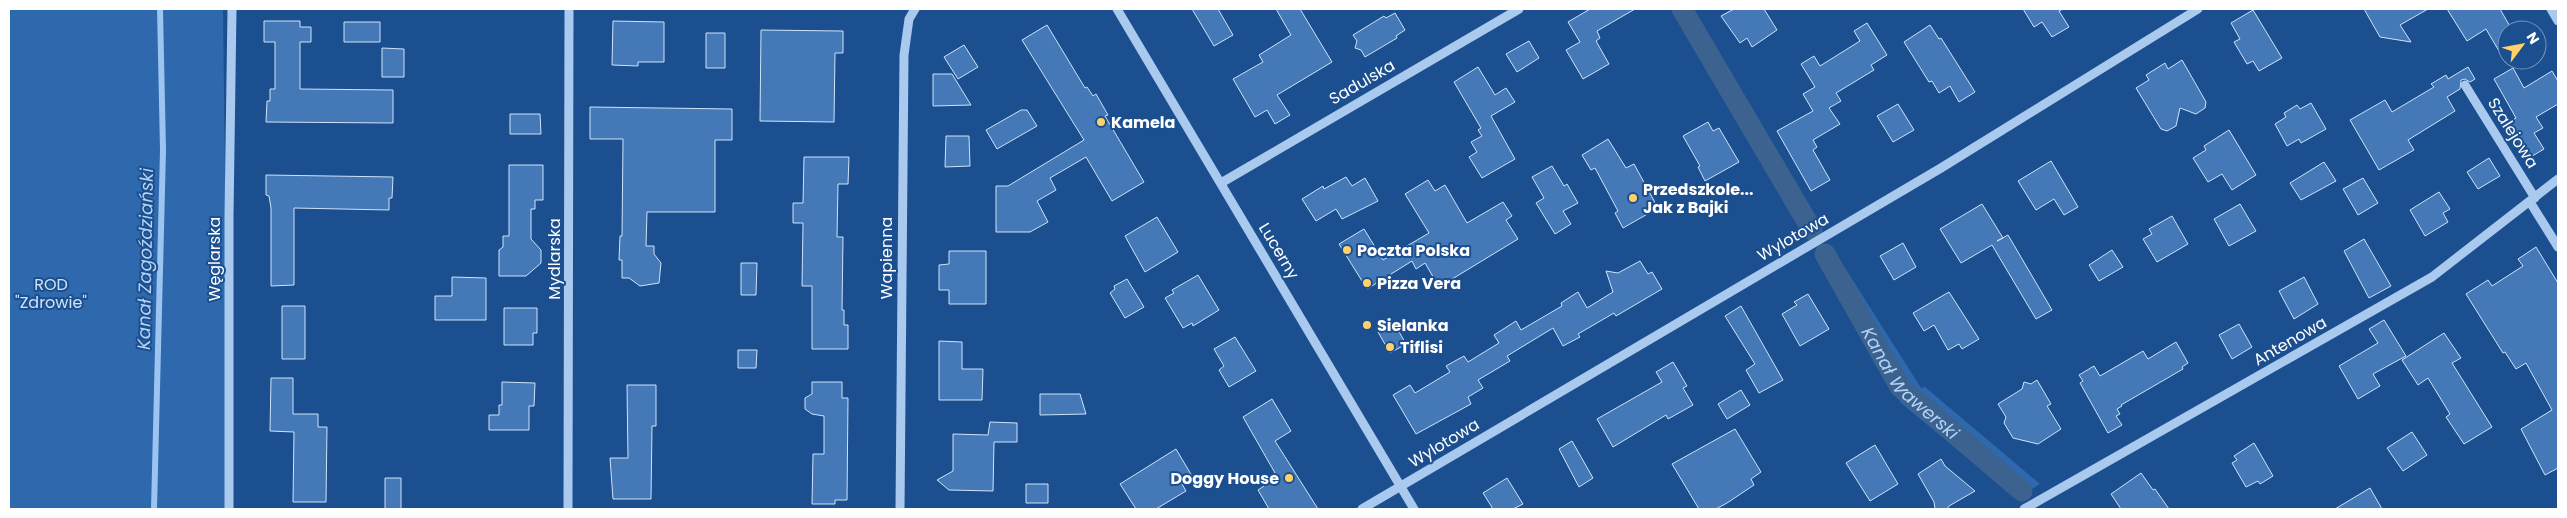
<svg xmlns="http://www.w3.org/2000/svg" width="2567" height="518" font-family="Poppins,sans-serif">
<rect width="100%" height="100%" fill="#1b4f8f"/>
<path fill="#2e69ad" d="M9,9H223L229,509H9Z
M1671,9H1693L1818,228L1808,234L1723,92L1720,93Z
M1831,246L1921,388L1925,387L2040,484L2016,498L1901,403L1816,255Z"/>
<g fill="none" stroke-linecap="round" stroke-linejoin="round">
<path stroke="#9cc4f0" stroke-width="6" d="M154,509L163,150L160,9"/>
<g stroke="#3c6290" stroke-width="21">
<path d="M1682,9L1812,230"/>
<path id="s1" d="M1825,254L1900,387L2022,491"/>
</g>
</g>
<path fill="#4478b7" stroke="#cfe3fa" d="M1192,9H1218L1233,35L1214,46Z
M1276,9H1300L1332,62L1277,95L1290,115L1275,124L1267,110L1255,117L1233,79L1263,62L1259,55L1291,35Z
M1590,9H1635L1597,31L1600,38L1596,41L1609,64L1583,79L1566,50L1580,42L1568,22Z
M1734,9H1764L1777,30L1752,47L1747,38L1740,43L1721,16Z
M2023,9H2063L2059,11L2069,27L2052,37L2042,22L2034,27Z
M2364,9H2428L2400,25L2411,42L2380,37Z
M2447,9H2500L2512,30H2507V60H2511L2506,63L2486,29L2467,41Z
M2253,10L2282,58L2259,71L2253,61L2247,64L2234,42L2240,39L2231,23Z
M1395,13L1405,30L1396,36L1397,38L1365,57L1361,50L1355,48L1357,41L1353,35L1384,16L1386,18Z
M264,21H300V27H311V42H300V89L393,90V123L266,122L267,101H270V89H275V42H264Z
M613,21L664,22V62H638V66L612,65Z
M344,22H380V42H344Z
M1867,23L1887,55L1871,65L1874,70L1836,93L1841,101L1829,108L1840,124L1813,140L1817,147L1813,150L1830,180L1811,191L1777,131L1813,111L1803,94L1815,87L1801,64L1814,56L1820,66L1860,41L1854,31Z
M1047,25L1085,88L1087,87L1093,96L1096,94L1108,115L1105,116L1144,182L1112,201L1086,157L1050,178L1056,190L1037,201L1048,222L1030,232H996V186H1008L1084,140L1022,40Z
M1930,25L1939,39L1941,38L1975,92L1959,102L1950,86L1939,93L1932,81L1929,82L1904,42Z
M761,30L843,31V53H835L834,122L760,121Z
M706,33H725V68H706Z
M1529,41L1539,58L1517,72L1506,54Z
M964,45L978,67L958,79L944,57Z
M382,48L404,49V77H382Z
M2182,60L2206,102L2205,108L2196,114L2180,108L2176,126L2167,131L2161,129L2136,88L2149,80L2146,75L2165,63L2168,69Z
M1478,67L1495,95L1506,88L1515,102L1491,116L1515,159L1482,178L1469,157L1477,152L1471,142L1482,136L1478,130L1481,128L1454,82Z
M2468,67L2475,79L2470,82L2465,79L2461,80L2460,89L2447,97L2455,111L2408,140L2414,150L2379,170L2350,120L2385,100L2392,112L2434,87L2431,84L2446,75L2448,79Z
M2513,68L2524,88L2552,71L2558,81V104L2536,117L2543,128L2534,133L2544,149L2529,158L2507,123L2516,118L2494,79Z
M933,74H952L971,105L933,106Z
M2311,103L2326,129L2301,143L2299,139L2287,146L2275,124L2286,117L2284,113L2297,105L2300,109Z
M1898,104L1914,130L1893,142L1877,116Z
M590,107L732,109V140H715V212H647L646,246H654V254L661,263L659,283L640,286L629,278H622V260H619L620,236H622L623,139H590Z
M1021,110H1027L1037,126L997,149L986,130Z
M510,114H540L541,134H510Z
M1708,122L1713,131L1719,128L1739,162L1705,181L1698,167L1700,166L1683,136Z
M2229,130L2256,175L2232,190L2222,174L2208,182L2193,158L2206,150L2204,146Z
M946,136H969L970,166L945,167Z
M1608,139L1626,168L1634,164L1658,208L1623,228L1615,213L1618,211L1595,168L1591,170L1582,155Z
M804,157H849L848,184H838L837,237H843L842,310H844V325H848V349H812V286H802L803,223H793V203H803Z
M2489,158L2500,176L2478,189L2467,172Z
M2051,161L2078,207L2064,215L2054,199L2036,210L2018,181Z
M2324,162L2336,181L2301,200L2290,183Z
M509,165H543V200H535V209H531V239L541,250V263L526,276H499V250L503,247V236H509Z
M1552,166L1564,186L1567,184L1578,203L1563,211L1571,224L1555,234L1536,203L1544,198L1532,177Z
M266,175L393,177L392,198H389V210L294,208V285L271,286V208L269,196L266,195Z
M1346,177L1352,186L1365,178L1378,201L1342,219L1336,209L1316,221L1302,199L1323,186L1324,189Z
M2363,178L2378,203L2358,215L2343,189Z
M1428,180L1435,191L1445,185L1467,223L1503,202L1512,216L1506,220L1518,239L1439,287L1425,263L1416,269L1412,261L1367,289L1339,244L1364,229L1383,260L1429,233L1405,194Z
M2439,192L2450,209L2443,213L2448,222L2425,236L2410,210Z
M1982,204L2003,238L1997,241L2008,235L2052,310L2036,319L1992,245L1961,263L1940,229Z
M2240,204L2256,231L2229,246L2214,219Z
M2172,216L2188,244L2157,262L2143,239L2152,234L2149,229Z
M1157,217L1178,252L1145,272L1125,236Z
M2364,239L2391,286L2369,298L2344,251Z
M1903,243L1916,267L1894,280L1880,256Z
M2536,247L2558,283V468L2545,475L2521,429L2552,410L2526,363L2516,369L2505,352L2503,353L2466,294L2488,280L2492,286L2523,266L2518,259Z
M2112,250L2123,267L2099,281L2089,265Z
M949,251H986V304H949V290H939V265L949,264Z
M1640,261L1648,274L1652,272L1662,289L1616,316L1614,313L1578,334L1580,337L1563,346L1553,328L1507,356L1510,361L1478,380L1483,388L1468,397L1471,404L1416,434L1393,395L1410,385L1415,393L1450,372L1446,366L1464,356L1468,362L1499,343L1494,335L1516,321L1521,330L1562,306L1561,303L1578,292L1587,308L1613,292L1606,271L1618,273Z
M741,263H757L756,295H741Z
M1198,275L1219,310L1193,326L1192,323L1183,328L1165,298L1174,293L1172,290Z
M452,277L486,278V320H435V296H452Z
M2304,277L2318,304L2294,319L2279,291Z
M1127,279L1144,307L1125,318L1110,293L1115,289L1114,286Z
M1949,292L1979,339L1962,349L1959,344L1948,350L1934,325L1924,331L1913,313Z
M1808,294L1829,329L1800,346L1782,314L1797,305L1794,302Z
M282,306H305V359H282Z
M1741,306L1783,380L1759,393L1746,370L1755,364L1725,316Z
M504,308H537V333H533V345H504Z
M2384,320L2406,356L2373,374L2380,386L2358,399L2339,366L2378,343L2369,329Z
M1394,323L1406,344L1390,353L1378,332Z
M2239,324L2252,347L2232,359L2219,335Z
M2444,333L2461,358L2452,363L2492,427L2464,444L2446,417L2450,414L2428,378L2418,385L2402,360Z
M1235,337L1256,371L1229,387L1219,370L1224,366L1214,349Z
M939,341L962,342V369H983L982,400H939Z
M2176,342L2188,363L2182,367L2183,369L2121,405L2122,406L2117,409L2120,414L2116,416L2122,425L2108,433L2080,383L2083,381L2079,375L2094,366L2100,376L2143,351L2148,359Z
M738,350H757L756,368H738Z
M1673,362L1687,386L1683,388L1693,405L1668,419L1666,415L1613,447L1597,419L1662,382L1656,372Z
M271,378H293V414H318V427H327L326,502H293L294,432L270,431Z
M2037,380L2051,404L2047,406L2061,429L2038,444L2013,438L2004,423L2006,417L1998,404L2022,389L2024,382L2031,384Z
M502,382L535,383L534,406H529V430H489V415H499V405H502Z
M812,382H842V398H848L847,500H835V504H812L813,454H824V416L812,414L805,409V398L812,394Z
M627,385H656V426H652L651,499H613L610,458H628Z
M1741,390L1750,405L1727,419L1718,404Z
M1040,394H1080L1086,414L1040,415Z
M1272,399L1291,431L1275,441L1318,509H1269L1258,490L1264,486L1261,481L1275,473L1243,417Z
M990,422L1017,423V442H994L993,491L949,490L937,480L953,471V434L988,435Z
M1735,429L1761,472L1751,479L1754,485L1727,503L1716,509H1699L1672,464Z
M2412,432L2427,455L2403,471L2387,448Z
M1572,441L1593,478L1579,487L1559,449Z
M2254,443L2273,476L2260,484L2258,481L2246,487L2232,463L2237,460L2234,456Z
M1875,445L1898,484L1870,501L1846,463Z
M1176,449L1192,476L1181,482L1186,491L1156,509H1136L1120,484Z
M1941,459L1945,466L1975,491L1949,506L1947,509H1935L1934,502L1918,474Z
M2141,473L2153,490L2155,489L2169,509H2121L2111,494Z
M385,478H401V509H385Z
M1507,478L1523,504L1513,509H1493L1483,493Z
M1026,484H1048V503H1026Z
M2370,488L2382,509H2335Z"/>
<g fill="none" stroke-linecap="round" stroke-linejoin="round">
<path stroke="#a9c9ee" stroke-width="9" d="M1117,9L1414,509
M2551,9L2558,21
M2465,85L2535,198
M1221,183L1519,9
M2530,202L2558,247
M229,509V216L232,9
M568,509L569,9
M900,509L904,55L909,19L915,9
M1362,509L1941,168L2198,9
M2024,509L2432,277L2558,179"/>
</g>
<g fill="#ffd166" stroke="#1b4f8f" stroke-width="2">
<circle cx="1101" cy="122" r="5"/>
<circle cx="1633" cy="198" r="5"/>
<circle cx="1347" cy="250" r="5"/>
<circle cx="1367" cy="283" r="5"/>
<circle cx="1367" cy="325" r="5"/>
<circle cx="1390" cy="347" r="5"/>
<circle cx="1289" cy="478" r="5"/>
</g>
<g text-anchor="middle" dominant-baseline="central" stroke-width="4" stroke-linejoin="round" paint-order="stroke">
<g font-size="16" fill="#fff" stroke="#1b4f8f">
<text transform="translate(1362 82) rotate(-30)">Sadulska</text>
<text transform="translate(2513 133) rotate(58)">Szalejowa</text>
<text transform="translate(1793 237) rotate(-30)">Wylotowa</text>
<text transform="translate(1279 251) rotate(59)">Lucerny</text>
<text transform="translate(886 258) rotate(-90)">Wapienna</text>
<text transform="translate(214 259) rotate(-90)">Węglarska</text>
<text transform="translate(554 259) rotate(-90)">Mydlarska</text>
<text transform="translate(2290 341) rotate(-30)">Antenowa</text>
<text transform="translate(1444 443) rotate(-31)">Wylotowa</text>
</g>
<g font-size="16" font-weight="bold" fill="#fff" stroke="#1b4f8f" text-anchor="start">
<text x="1111" y="122">Kamela</text>
<text x="1643" y="189">Przedszkole...<tspan x="1643" dy="18">Jak z Bajki</tspan></text>
<text x="1357" y="250">Poczta Polska</text>
<text x="1377" y="283">Pizza Vera</text>
<text x="1377" y="325">Sielanka</text>
<text x="1400" y="347">Tiflisi</text>
<text x="1279" y="478" text-anchor="end">Doggy House</text>
</g>
<g font-size="16" fill="#cfe3fa" stroke="#1b4f8f">
<text x="51" y="284">ROD<tspan x="51" dy="18">"Zdrowie"</tspan></text>
</g>
<g font-size="18" font-style="italic" fill="#b5d3f5" stroke="#1b4f8f">
<text transform="translate(145 259) rotate(-89)">Kanał Zagoździański</text>
<text stroke="none"><textPath href="#s1" startOffset="156">Kanał Wawerski</textPath></text>
</g>
</g>
<rect width="2567" height="518" fill="none" stroke="#ffffff" stroke-width="20"/>
<g transform="translate(2522 45) rotate(58)"><circle r="24" fill="#1b4f8f" stroke="#7695bc"/>
<path d="M0-4L9 19L0 12L-9 19Z" fill="#ffd166"/>
<text y="-8" font-size="14" font-weight="bold" text-anchor="middle" fill="#ffffff">N</text>
</g>
</svg>
